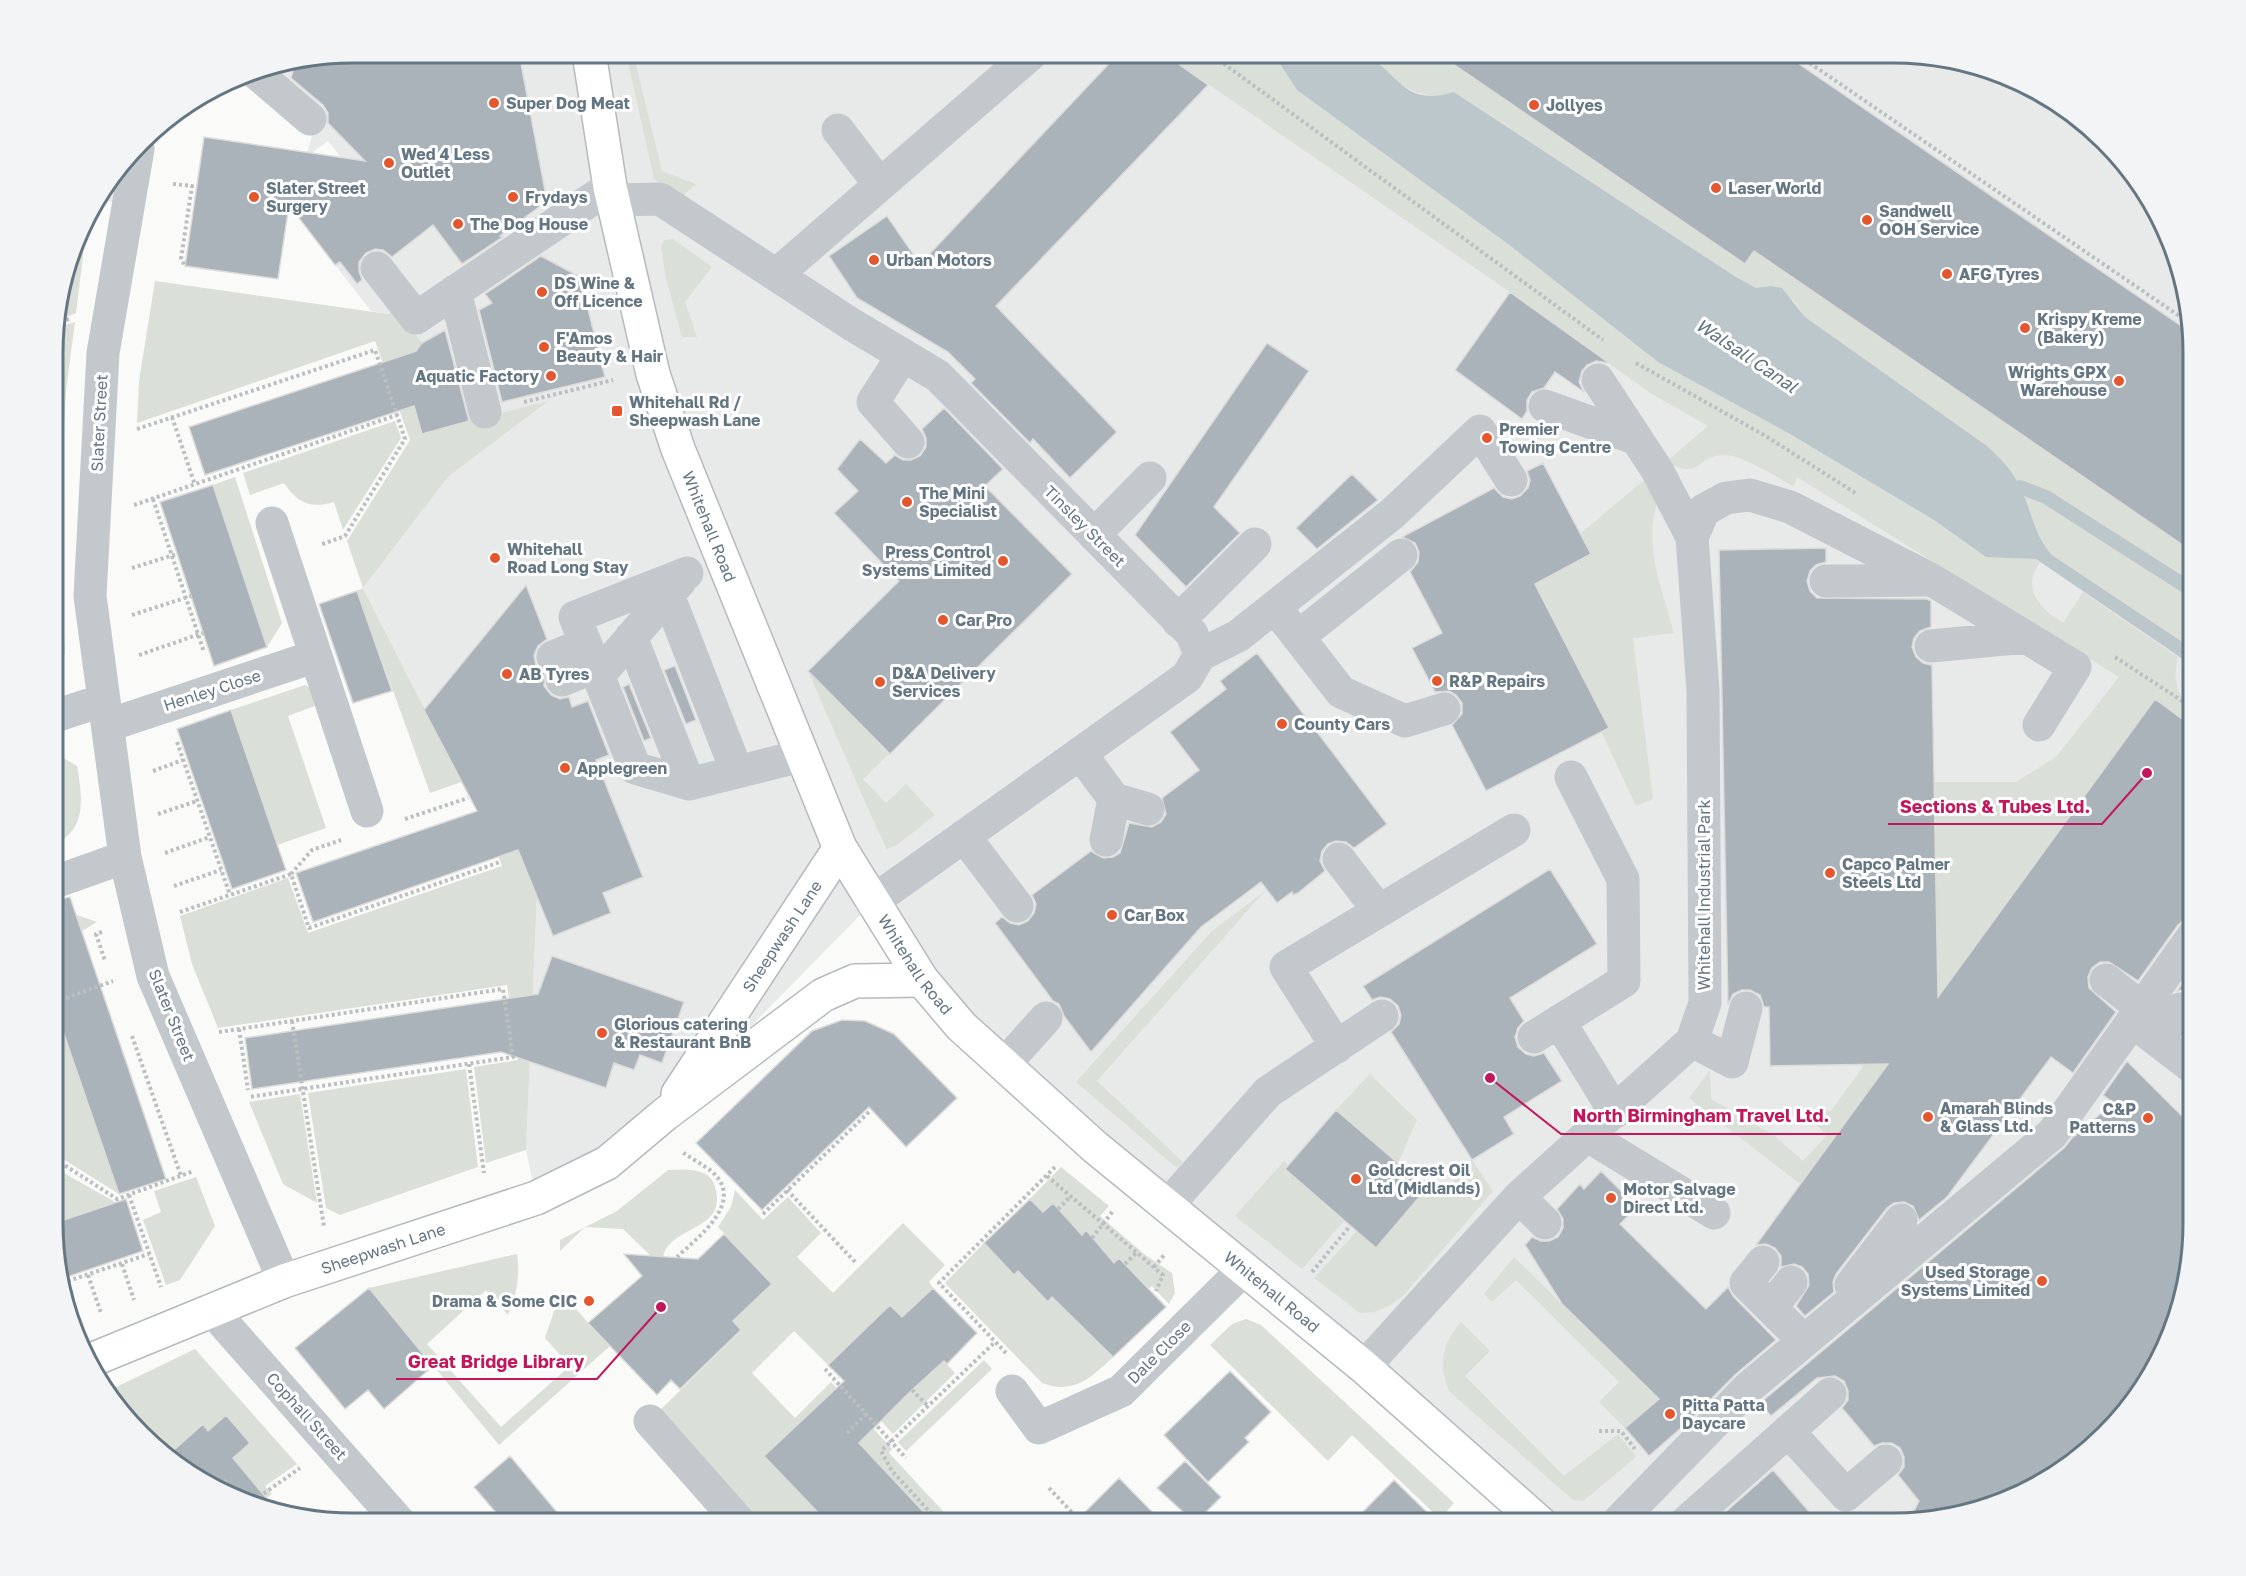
<svg xmlns="http://www.w3.org/2000/svg" width="2246" height="1576" font-family="'Golos Text',sans-serif">
<rect width="100%" height="100%" fill="#fafaf8"/>
<path fill="#e8e9e9" fill-rule="evenodd" d="M353,53H1912L1990,69L2076,114L2153,203L2183,275L2193,334V1242L2177,1320L2132,1406L2091,1449L2026,1492L1970,1513L1893,1523H1540L961,1026L872,903L664,1115L536,1198L526,1150L537,896L467,780L449,757L363,588L448,477L548,402L422,434L388,314L371,311L294,212L350,169L328,141L306,157L313,132L245,74ZM1613,507L1648,800L1636,806L1609,728L1543,600L1591,554L1581,534Z
M138,149L113,202L98,200Z"/>
<path fill="#dadfd7" d="M626,53H633L662,171L696,184L681,197L654,179Z
M1163,53H1235L1241,57L1245,53H1273L1297,90L1508,244L1658,362L1790,434L1934,520L1986,557L2036,559L2040,562C2021,589 2040,609 2063,623L2083,592L2178,657C2173,676 2175,696 2193,708V727L2155,700L1800,1184L1689,1098L1710,1070L1711,1099L1775,1136L1803,1161L1827,1135L1800,1109L1831,1111L1890,1029L1934,782H2016L2056,757L2119,677L1797,477L1794,486C1777,478 1739,452 1721,455C1694,458 1702,480 1666,462L1708,426L1650,393L1510,292Z
M1360,53H1437L1745,264L1754,251L2193,552V649L2052,555C2034,535 2032,511 2020,487C2012,470 2000,459 1987,446L1805,317L1794,301L1770,286L1756,288L1736,277L1455,92C1410,105 1394,75 1360,53Z
M98,200L104,201L84,248L76,313L66,317L60,299L84,220Z
M673,239L712,267L685,302L697,337H682L665,274L661,245L665,240Z
M155,281L388,314L396,309L422,343L410,358L407,378L422,433L549,401L448,477L363,588L449,757L467,780L430,793L357,591L363,588L347,541L410,440L375,341L137,423L139,381Z
M75,322L66,390L61,482L55,484V328Z
M395,421L401,438L343,530L334,502C311,509 297,503 284,483L250,495L243,473Z
M235,477L282,623L267,647L213,485Z
M1643,481L1658,501C1642,544 1663,590 1674,633L1633,638L1653,799L1636,806L1601,731L1609,728L1544,600L1530,587L1591,554L1580,534Z
M61,493L60,556L65,654L55,665V494Z
M808,671L889,754L863,779L886,803L906,784L935,815L897,845L887,849L877,829Z
M305,685L318,693L323,703L288,716L326,828L277,845L231,710Z
M55,753L77,766C82,794 88,830 55,843Z
M482,809L513,838L537,896L526,1150L486,1163L474,1067L518,1060L507,985L218,1028L192,964L180,916L288,878L308,933L502,866Z
M1265,891L1097,1081L1183,1162L1177,1168L1076,1082L1212,931Z
M71,913L97,922L82,931Z
M55,1008L119,1194L55,1154Z
M466,1069L478,1167L340,1215L326,1208L308,1093Z
M1370,1074L1417,1120L1398,1163L1336,1110Z
M300,1094L317,1203L283,1184L249,1102Z
M1472,1160L1493,1191L1403,1296L1391,1305L1374,1312L1360,1313L1314,1278L1357,1231L1376,1248L1427,1188L1440,1197Z
M1284,1161L1288,1165L1285,1169L1344,1221L1302,1269L1235,1216Z
M1061,1167L1109,1206L1100,1216L1144,1254L1172,1273L1175,1293L1169,1304L1152,1286L1142,1294L1136,1276L1120,1258L1110,1268L1097,1254L1103,1249L1086,1231L1076,1240L1053,1204L1043,1212L1030,1199Z
M55,1168L115,1202L55,1223Z
M668,1170C683,1170 708,1167 714,1184C731,1232 670,1224 663,1257H652L623,1229L585,1227L560,1251V1240L617,1211Z
M196,1177L215,1226L180,1280L166,1285L143,1220L161,1212L154,1191Z
M735,1190L763,1220L788,1197L821,1233L797,1257L833,1293L903,1223L945,1265L929,1282L933,1288L902,1317L890,1305L828,1365L794,1331L752,1373L795,1418L831,1382L892,1449L889,1453L954,1523H759L659,1411L741,1331L733,1321L772,1284L718,1227L731,1207Z
M984,1243L1014,1275L1018,1271L1047,1301L1052,1297L1113,1357C1091,1378 1073,1395 1042,1383L945,1283Z
M517,1254C520,1277 517,1293 508,1315L486,1290L427,1344L501,1427L570,1366L545,1338L554,1311L569,1300L592,1328L609,1329L610,1346L499,1445L369,1288Z
M1514,1257L1659,1399L1625,1428L1599,1402L1619,1382L1516,1280L1492,1302L1484,1294Z
M1246,1319L1261,1325L1454,1503L1440,1519L1352,1435L1328,1461L1210,1345L1232,1324Z
M1461,1322L1490,1351L1465,1376L1564,1476L1618,1434L1636,1457L1583,1501L1573,1500L1450,1392C1437,1366 1442,1343 1461,1322Z
M195,1349L297,1464L265,1486L272,1494L254,1506L217,1487L240,1466L233,1458L250,1443L226,1415L208,1431L202,1424L166,1457L108,1391Z
M934,1351L955,1373L893,1434L872,1411L894,1407L931,1373Z
M984,1360L992,1369L906,1451L898,1442Z"/>
<path fill="#bbc7cb" d="M1273,53C1289,53 1350,49 1361,54C1400,69 1399,108 1454,92L1736,277L1756,288L1770,286L1782,288L1805,317L1987,446C2001,459 2012,470 2020,487C2032,511 2034,535 2052,555L2193,649V666L2036,559L1986,557L1934,520L1790,434L1658,362L1508,244L1297,90Z"/>
<g fill="none" stroke-linecap="round" stroke-linejoin="round">
<path stroke="#bbc7cb" stroke-width="14" d="M2020,487L2046,497L2193,591"/>
</g>
<path fill="#aab3b9" stroke="#dcdcda" stroke-width="1.5" d="M353,52L519,53L547,201L500,236L503,237L462,264L433,225L392,257L383,250L375,249L366,253L359,262V271L362,280L357,284L340,262L335,265L289,205L278,279L185,266L204,137L365,161L328,123V113L323,105L291,78L295,64Z
M1119,53H1163L1208,85L996,306L1117,432L1070,478L1033,439L1030,443L971,383L975,379L948,352L857,298L829,256L887,216L920,264Z
M1437,53H1783L2193,334V552L1754,251L1745,264Z
M541,256L580,277L605,377L502,402L479,310L492,303L485,294Z
M1510,292L1609,363L1596,361L1587,365L1582,371L1579,382L1584,392L1555,372L1544,388L1532,392L1527,400V411L1522,419L1455,370Z
M445,330L469,421L422,434L414,406L205,475L189,427L416,351L422,343Z
M1267,343L1309,371L1214,507L1240,533L1186,587L1135,535Z
M944,408L1003,469L985,486L1072,574L890,754L808,671L899,581L834,513L858,491L837,469L860,439L886,463L895,455L903,460H911L920,456L926,447V438L922,429Z
M1543,463L1591,554L1535,584L1609,728L1486,791L1452,725L1462,714V703L1456,695L1449,691L1435,692L1412,648L1442,633L1410,572L1418,562L1419,552L1415,543L1402,537L1494,488L1503,497L1512,499L1520,496L1528,488L1530,480L1527,471Z
M1352,474L1378,500L1317,549L1296,528Z
M213,485L267,647L214,666L160,502Z
M1826,548V562L1816,565L1810,571L1807,581L1810,591L1817,598L1927,599L1931,601V627L1920,631L1914,638L1912,647L1916,657L1923,663L1932,665L1938,997L2155,699L2193,727V918L2185,919L2178,925L2138,981L2109,962H2100L2092,968L2088,977L2089,988L2116,1012L2073,1073L2051,1057L1947,1197L1919,1220L1913,1206L1904,1202L1894,1203L1887,1208L1836,1274L1833,1282L1834,1292L1805,1316L1796,1306L1809,1285L1808,1274L1802,1267L1794,1264L1781,1267V1256L1775,1248L1766,1244L1756,1245L1888,1064L1770,1066L1769,1007H1764L1760,995L1750,990H1742L1733,994L1728,1005L1719,550Z
M526,585L547,639L538,646L534,655L536,665L545,673L544,686L551,695L560,699L569,697L572,707L588,701L609,755L596,760L643,877L603,893L611,913L553,936L518,850L313,922L296,873L477,811L424,710Z
M357,591L392,691L353,703L319,604Z
M1257,653L1387,824L1354,848L1346,842L1336,841L1328,844L1322,851L1320,861L1325,871L1298,893L1293,895L1292,892L1277,903L1261,882L1201,927L1091,1052L1064,1016L1059,1004L1053,1001L995,923L1002,917L1010,923L1019,925L1028,921L1034,913L1036,904L1032,895L1091,851L1103,858L1113,857L1120,853L1129,823L1152,827L1161,822L1166,814L1162,798L1199,770L1170,732L1226,689L1220,681Z
M675,666L696,720L686,724L664,670Z
M629,684L651,738L644,741L623,687Z
M231,710L286,870L232,889L177,729Z
M1550,869L1597,944L1510,998L1524,1021L1518,1028L1515,1037L1518,1047L1526,1054L1534,1056L1544,1053L1562,1081L1504,1117L1514,1134L1472,1160L1391,1032L1399,1024L1401,1015L1398,1006L1390,999L1380,997L1372,1000L1363,986Z
M70,897L166,1179L119,1194L55,1008V900Z
M552,956L684,1002L662,1063L640,1055L634,1070L614,1063L606,1088L501,1052L252,1089L245,1038L538,994Z
M2193,969V996L2182,990L2177,991Z
M842,1020L865,1021L894,1034L957,1098L906,1147L869,1107L762,1210L696,1143L812,1031Z
M2127,1061L2193,1127V1242L2177,1320L2132,1406L2091,1449L2026,1492L1970,1513L1909,1521L1919,1501L1898,1475L1904,1467V1457L1900,1448L1892,1443H1882L1874,1446L1842,1408L1848,1400V1391L1844,1381L1835,1376L1817,1378L1771,1416L1760,1403L2064,1148L2072,1138L2105,1110L2103,1108L2111,1101L2103,1095Z
M1336,1110L1427,1188L1376,1248L1285,1169Z
M1601,1171L1637,1207L1620,1224L1706,1309L1728,1287L1733,1296L1776,1340L1736,1374L1688,1422L1649,1456L1625,1428L1659,1399L1562,1304L1525,1245L1532,1237L1541,1241H1549L1558,1237L1563,1228V1219L1557,1209L1580,1184L1584,1189Z
M126,1199L143,1251L61,1279L55,1262V1223Z
M1030,1199L1043,1212L1053,1203L1082,1235L1086,1230L1114,1263L1119,1258L1166,1307L1113,1357L1052,1297L1048,1302L1018,1271L1014,1275L984,1243Z
M724,1234L772,1284L733,1321L741,1330L680,1389L671,1380L657,1395L588,1323L642,1276L624,1254L698,1259Z
M369,1288L433,1366L384,1409L368,1390L345,1409L295,1348Z
M933,1288L977,1333L947,1364L944,1361L912,1390L859,1443L934,1523H828L764,1456L844,1381L828,1365L890,1305L902,1317Z
M1230,1371L1271,1412L1245,1438L1249,1442L1208,1482L1164,1435Z
M226,1415L250,1443L233,1458L278,1512L256,1507L170,1462L166,1457L203,1424L208,1431Z
M510,1456L566,1523H505L474,1487Z
M1185,1461L1221,1497L1195,1523L1157,1488Z
M1773,1470L1819,1523H1713Z
M1119,1478L1163,1523H1074Z
M1394,1480L1438,1523H1352Z"/>
<g fill="none" stroke-linecap="round" stroke-linejoin="round">
<g stroke="#b5babe" stroke-width="36">
<g id="major">
<path id="s1" d="M589,53L610,187L653,374L678,449L840,848L922,980L961,1026L1095,1147L1364,1367L1540,1523"/>
<path id="s2" d="M678,1094L840,848"/>
<path id="s3" d="M89,1361L284,1281L536,1198L607,1163L664,1115L823,995L855,981L922,980"/>
</g>
</g>
<path stroke="#bbbfc2" stroke-width="4" stroke-dasharray="3 3" stroke-linecap="butt" d="M1209,53L1603,340
M1795,53L2191,324
M173,184L192,186L181,259L185,266
M58,306L63,321
M55,324L69,319
M1636,363L1764,435L1857,494
M524,402L613,380
M172,417L195,485
M137,429L375,350L405,439L345,536L320,545
M153,499L204,652
M134,505L397,415
M132,568L177,554
M132,615L191,596
M139,655L203,633
M2115,657L2193,708
M177,742L230,895
M153,771L183,760
M158,814L197,801
M405,819L468,798
M165,853L210,837
M291,874L312,850L341,840
M174,886L221,870
M180,912L291,874L309,928L500,862
M102,932L96,934L105,961
M55,1002L113,981
M292,1021L324,1227
M239,1029L248,1090
M219,1032L503,989L513,1057L249,1097
M132,1036L181,1176
M469,1064L484,1173
M55,1159L117,1199L194,1171
M1047,1176L1163,1275L1156,1291
M787,1190L856,1263
M129,1195L161,1287
M1058,1209L1071,1196
M763,1214L871,1110
M1092,1238L1113,1211
M677,1257C698,1237 748,1201 710,1170C701,1164 691,1158 682,1152
M122,1264L134,1300
M1125,1264L1136,1253
M1154,1267L1165,1254
M1312,1272L1350,1226
M88,1275L101,1313
M62,1283L149,1254
M1006,1353L939,1283L1056,1166
M825,1369L906,1458
M912,1390L928,1406
M1599,1431H1621L1635,1449
M847,1433L866,1414
M224,1480L241,1499
M1049,1488L1082,1523
M249,1504L300,1468
M940,1523L892,1471L881,1451L995,1342"/>
<path stroke="#c3c8cc" stroke-width="33" d="M255,72L310,119
M838,130L880,185
M138,149L103,353L90,596L125,857L153,976L284,1281
M613,200L660,199L851,324L938,376L1192,634L1200,655L1187,677L872,902
M377,268L416,318L610,187
M776,275L1032,53
M455,291L485,412
M903,355L873,402L908,442
M1598,380L1657,470L1692,537
M1545,406L1637,439
M272,523L367,811
M1094,535L1150,478
M687,573L575,617L635,768L689,784L801,756
M1826,581L1926,580
M668,595L737,772
M1275,607L1341,692L1405,721L1444,709
M1178,621L1255,544
M631,637L689,784
M1298,637L1401,555
M1931,646L2026,637
M1200,655L1238,636L1393,513L1480,431L1511,480
M553,657L585,644
M598,676L681,580
M562,680L594,667
M55,716L104,700
M109,725L316,656
M1080,753L1114,799
M964,836L1017,906
M1106,840L1114,799L1148,809
M1339,859L1379,911
M55,882L125,857
M2106,980L2142,1008
M1559,1021L1615,1112
M2132,1021L2193,1068
M1534,1037L1624,981L1623,879L1571,777
M1692,1041L1732,1062L1746,1008
M2158,1041L2180,1009
M1337,1047L1286,967L1514,830
M1004,1065L1046,1018
M1588,1136L1714,1213
M1519,1197L1545,1223
M1167,1206L1268,1092L1382,1016
M1763,1262L1746,1283L1804,1341
M1851,1285L1901,1220
M1771,1308L1791,1282
M212,1310L400,1523
M1364,1367L1519,1197L1692,1041L1705,1003L1703,691L1692,537L1704,510L1726,498L1750,495L1790,507L1932,580L2075,667L2039,725
M1012,1391L1039,1428L1121,1391L1243,1270
M650,1421L740,1523
M1788,1431L1846,1495L1886,1461
M1617,1523L1748,1388L2052,1134L2193,936
M1685,1523L1830,1394"/>
<use href="#major" stroke="#fff" stroke-width="33"/>
</g>
<g fill="#e4572e" stroke="#fff" stroke-width="2">
<circle cx="494" cy="103" r="6"/>
<circle cx="1534" cy="105" r="6"/>
<circle cx="389" cy="163" r="6"/>
<circle cx="1716" cy="188" r="6"/>
<circle cx="254" cy="197" r="6"/>
<circle cx="513" cy="197" r="6"/>
<circle cx="1867" cy="220" r="6"/>
<circle cx="458" cy="224" r="6"/>
<circle cx="874" cy="260" r="6"/>
<circle cx="1947" cy="274" r="6"/>
<circle cx="542" cy="292" r="6"/>
<circle cx="2025" cy="328" r="6"/>
<circle cx="544" cy="347" r="6"/>
<circle cx="551" cy="376" r="6"/>
<circle cx="2119" cy="381" r="6"/>
<rect x="611" y="405" width="12" height="12" rx="3"/>
<circle cx="1487" cy="438" r="6"/>
<circle cx="907" cy="502" r="6"/>
<circle cx="495" cy="558" r="6"/>
<circle cx="1003" cy="561" r="6"/>
<circle cx="943" cy="620" r="6"/>
<circle cx="507" cy="674" r="6"/>
<circle cx="1437" cy="681" r="6"/>
<circle cx="880" cy="682" r="6"/>
<circle cx="1282" cy="724" r="6"/>
<circle cx="565" cy="768" r="6"/>
<circle cx="1830" cy="873" r="6"/>
<circle cx="1112" cy="915" r="6"/>
<circle cx="602" cy="1033" r="6"/>
<circle cx="1928" cy="1117" r="6"/>
<circle cx="2148" cy="1118" r="6"/>
<circle cx="1356" cy="1179" r="6"/>
<circle cx="1611" cy="1198" r="6"/>
<circle cx="2042" cy="1281" r="6"/>
<circle cx="589" cy="1301" r="6"/>
<circle cx="1670" cy="1414" r="6"/>
</g>
<g text-anchor="middle" dominant-baseline="central" stroke-width="6" stroke-linejoin="round" paint-order="stroke">
<g font-size="16" font-weight="bold" fill="#657683" stroke="#fff" text-anchor="start">
<text x="506" y="103">Super Dog Meat</text>
<text x="1546" y="105">Jollyes</text>
<text x="401" y="154">Wed 4 Less<tspan x="401" dy="18">Outlet</tspan></text>
<text x="266" y="188">Slater Street<tspan x="266" dy="18">Surgery</tspan></text>
<text x="1728" y="188">Laser World</text>
<text x="525" y="197">Frydays</text>
<text x="1879" y="211">Sandwell<tspan x="1879" dy="18">OOH Service</tspan></text>
<text x="470" y="224">The Dog House</text>
<text x="886" y="260">Urban Motors</text>
<text x="1959" y="274">AFG Tyres</text>
<text x="554" y="283">DS Wine &amp;<tspan x="554" dy="18">Off Licence</tspan></text>
<text x="2037" y="319">Krispy Kreme<tspan x="2037" dy="18">(Bakery)</tspan></text>
<text x="556" y="338">F'Amos<tspan x="556" dy="18">Beauty &amp; Hair</tspan></text>
<text x="2107" y="372" text-anchor="end">Wrights GPX<tspan x="2107" dy="18">Warehouse</tspan></text>
<text x="539" y="376" text-anchor="end">Aquatic Factory</text>
<text x="629" y="402">Whitehall Rd /<tspan x="629" dy="18">Sheepwash Lane</tspan></text>
<text x="1499" y="429">Premier<tspan x="1499" dy="18">Towing Centre</tspan></text>
<text x="919" y="493">The Mini<tspan x="919" dy="18">Specialist</tspan></text>
<text x="507" y="549">Whitehall<tspan x="507" dy="18">Road Long Stay</tspan></text>
<text x="991" y="552" text-anchor="end">Press Control<tspan x="991" dy="18">Systems Limited</tspan></text>
<text x="955" y="620">Car Pro</text>
<text x="892" y="673">D&amp;A Delivery<tspan x="892" dy="18">Services</tspan></text>
<text x="519" y="674">AB Tyres</text>
<text x="1449" y="681">R&amp;P Repairs</text>
<text x="1294" y="724">County Cars</text>
<text x="577" y="768">Applegreen</text>
<text x="1842" y="864">Capco Palmer<tspan x="1842" dy="18">Steels Ltd</tspan></text>
<text x="1124" y="915">Car Box</text>
<text x="614" y="1024">Glorious catering<tspan x="614" dy="18">&amp; Restaurant BnB</tspan></text>
<text x="1940" y="1108">Amarah Blinds<tspan x="1940" dy="18">&amp; Glass Ltd.</tspan></text>
<text x="2136" y="1109" text-anchor="end">C&amp;P<tspan x="2136" dy="18">Patterns</tspan></text>
<text x="1368" y="1170">Goldcrest Oil<tspan x="1368" dy="18">Ltd (Midlands)</tspan></text>
<text x="1623" y="1189">Motor Salvage<tspan x="1623" dy="18">Direct Ltd.</tspan></text>
<text x="2030" y="1272" text-anchor="end">Used Storage<tspan x="2030" dy="18">Systems Limited</tspan></text>
<text x="577" y="1301" text-anchor="end">Drama &amp; Some CIC</text>
<text x="1682" y="1405">Pitta Patta<tspan x="1682" dy="18">Daycare</tspan></text>
</g>
<g font-size="16" fill="#657683" stroke="#fff">
<text transform="translate(99 423) rotate(-87)">Slater Street</text>
<text transform="translate(1085 526) rotate(45)">Tinsley Street</text>
<text stroke="none"><textPath href="#s1" startOffset="490">Whitehall Road</textPath></text>
<text transform="translate(212 690) rotate(-18)">Henley Close</text>
<text transform="translate(1704 895) rotate(-90)">Whitehall Industrial Park</text>
<text stroke="none"><textPath href="#s2" startOffset="189">Sheepwash Lane</textPath></text>
<text stroke="none"><textPath href="#s1" startOffset="976">Whitehall Road</textPath></text>
<text transform="translate(172 1015) rotate(68)">Slater Street</text>
<text stroke="none"><textPath href="#s3" startOffset="315">Sheepwash Lane</textPath></text>
<text stroke="none"><textPath href="#s1" startOffset="1462">Whitehall Road</textPath></text>
<text transform="translate(1159 1352) rotate(-45)">Dale Close</text>
<text transform="translate(307 1416) rotate(48)">Cophall Street</text>
</g>
<g font-size="18" font-style="italic" fill="#60757c" stroke="#fff">
<text transform="translate(1747 355) rotate(34)">Walsall Canal</text>
</g>
</g>
<path d="M0 0H2246V1576H0ZM353 63H1893A290 290 0 0 1 2183 353V1223A290 290 0 0 1 1893 1513H353A290 290 0 0 1 63 1223V353A290 290 0 0 1 353 63Z" fill="#f3f4f5" fill-rule="evenodd"/>
<path fill="none" stroke="#657683" stroke-width="3" d="M353 63H1893A290 290 0 0 1 2183 353V1223A290 290 0 0 1 1893 1513H353A290 290 0 0 1 63 1223V353A290 290 0 0 1 353 63Z"/>
<path fill="none" stroke="#c2185b" stroke-width="2" d="M2147 773L2102 824H1888M1490 1078L1561 1134H1841M661 1307L597 1379H396"/>
<g fill="#c2185b" stroke="#fff" stroke-width="2">
<circle cx="2147" cy="773" r="6"/>
<circle cx="1490" cy="1078" r="6"/>
<circle cx="661" cy="1307" r="6"/>
</g>
<g font-size="18" text-anchor="middle" font-weight="bold" fill="#c2185b" stroke="#fff" stroke-width="6" stroke-linejoin="round" paint-order="stroke">
<text x="1995" y="813">Sections &amp; Tubes Ltd.</text>
<text x="1701" y="1122">North Birmingham Travel Ltd.</text>
<text x="496" y="1368">Great Bridge Library</text>
</g>
</svg>
